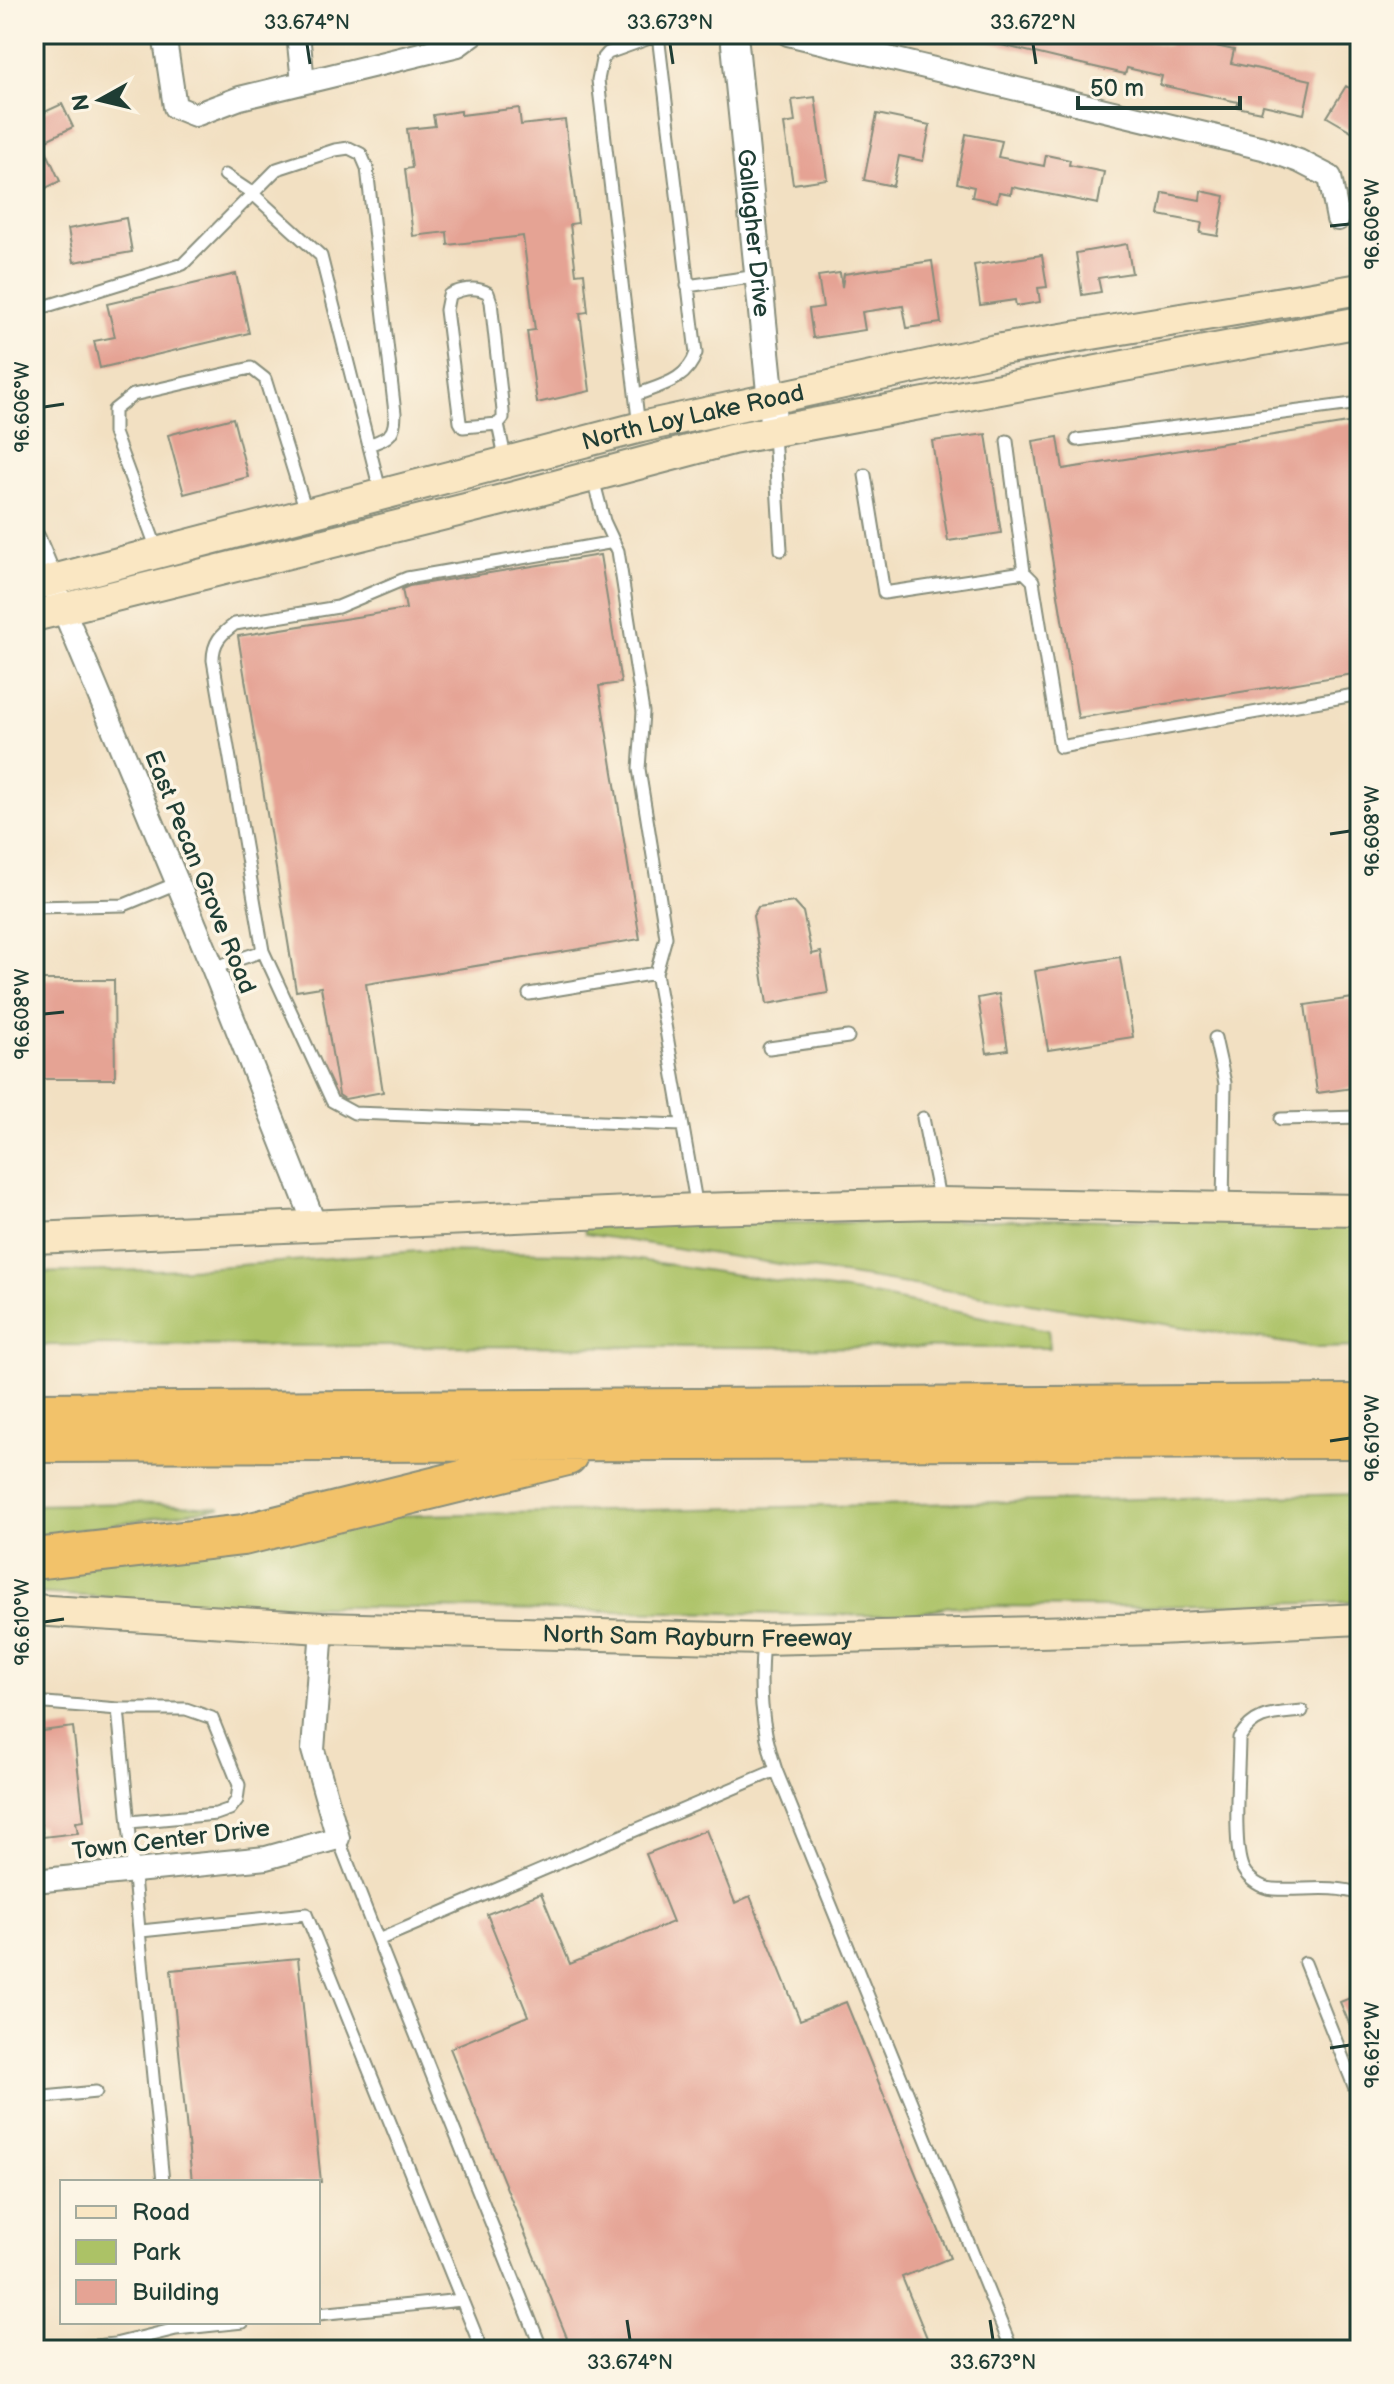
<svg xmlns="http://www.w3.org/2000/svg" width="1394" height="2384" font-family="'Balsamiq Sans',sans-serif">
<rect width="100%" height="100%" fill="#fcf5e5"/>
<filter id="ink" filterUnits="userSpaceOnUse"><feTurbulence type="fractalNoise" baseFrequency=".0125" numOctaves="2"/><feDisplacementMap in="SourceGraphic" scale="16" xChannelSelector="R" yChannelSelector="G"/><feConvolveMatrix kernelMatrix="1 2 1 2 8 2 1 2 1" color-interpolation-filters="sRGB"/></filter>
<filter id="wash" filterUnits="userSpaceOnUse"><feTurbulence type="fractalNoise" baseFrequency=".006" numOctaves="4" result="noise"/><feDisplacementMap in="SourceGraphic" scale="32" xChannelSelector="R" yChannelSelector="G"/><feGaussianBlur stdDeviation="1.8" result="paint"/><feColorMatrix in="noise" values="0 0 0 0 0 0 0 0 0 0 0 0 0 0 0 0 0 1.4 0 .05"/><feComposite in="paint" operator="in"/></filter>
<g filter="url(#wash)">
<rect width="100%" height="100%" fill="#f2e0c2"/>
<path fill="#acc266" stroke="#66804d" stroke-width="2" d="M1061,1219L1360,1224V1347L1318,1348L585,1234L584,1227L677,1222L828,1223Z
M418,1251L571,1253L625,1258L878,1296L1048,1330L1050,1348L34,1345V1273L190,1269Z
M1360,1494V1602L1119,1607L949,1606L908,1616L235,1605L34,1593V1559L380,1516Z
M136,1503L221,1507L34,1537V1505Z"/>
<g id="blocks">
<path fill="#e5a394" d="M985,34H1117L1168,46L1171,36L1234,50L1231,63L1311,80L1304,114L1263,105L1261,112L1237,107L1238,102L1160,85L1162,76L1127,68L1125,74L1064,60L985,41Z
M1346,86L1360,94V136L1327,117Z
M815,97L827,179L793,184L784,124L795,122L792,100Z
M62,104L73,127L42,142L60,181L34,194V117Z
M519,108L521,125L565,120L578,223L570,224L576,274L584,273L588,312L580,313L590,391L537,403L527,331L535,330L523,236L448,245L447,232L413,236L405,169L412,168L407,129L435,126L433,115L461,111V115Z
M877,114L930,125L923,161L899,156L893,186L864,180Z
M966,134L1002,141L998,157L1044,166L1046,155L1070,160L1069,165L1104,172L1098,204L1012,187L1011,194L999,192L997,202L972,197L974,187L957,183Z
M1201,191L1225,196L1218,236L1200,233L1202,223L1159,215L1163,193L1200,200Z
M126,218L132,252L74,262L68,229Z
M1127,244L1132,273L1098,278L1101,292L1082,295L1076,253Z
M1042,255L1047,287L1038,288L1040,302L1016,306L1015,300L980,305L974,265Z
M932,261L941,323L907,328L903,306L862,312L865,330L813,338L809,309L823,307L818,276L840,273L842,287L844,274Z
M236,274L249,333L100,368L94,341L115,337L107,304Z
M233,418L248,477L184,494L168,435Z
M1360,421V673L1078,718L1033,441L1058,437L1063,469Z
M986,434L1001,533L948,541L932,441Z
M600,555L621,683L599,686L640,939L366,984L383,1092L345,1099L339,1095L321,987L296,991L238,636L406,609L402,589L409,586Z
M794,902L803,912L812,954L821,952L828,993L767,1004L753,916L758,907Z
M1120,957L1133,1037L1048,1050L1035,971Z
M34,980H114L115,1079H34Z
M999,994L1008,1050L987,1053L978,998Z
M1360,997V1087L1317,1093L1305,1005Z
M73,1727L84,1821L76,1822L78,1833L43,1837L41,1825L34,1826V1732Z
M706,1830L735,1903L750,1896L800,2020L846,2002L950,2258L902,2277L932,2350H572L450,2048L528,2016L487,1914L541,1893L570,1964L673,1922L646,1854Z
M298,1958L321,2182H192L171,1970Z
M1360,1994V2049L1340,2002Z"/>
</g>
</g>
<g filter="url(#ink)">
<use href="#blocks" fill-opacity="0" stroke="#888e7b" stroke-width="2"/>
<g fill="none" stroke-linecap="round" stroke-linejoin="round">
<g stroke="#888e7b" stroke-width="15">
<path id="service" d="M225,175L252,193L321,256L381,494
M687,286L758,276
M34,310L183,264L277,169L335,150L349,148L361,154L367,168L395,413C395,436 389,437 369,445
M636,395C661,385 687,381 696,353L658,35L608,53L602,60L598,80L639,427
M498,424L503,418V411L491,302L488,293C476,286 461,289 449,295L446,310L460,422L463,427L498,424L506,462
M774,434L781,550
M1077,440L1360,403
M1007,441L1024,572
M865,475L884,593L1024,572L1033,581L1060,747L1360,694
M593,479L604,521L618,551L643,712L639,769L666,937L656,973L697,1208
M614,542L407,578L338,607L235,624C221,634 213,642 213,660L263,951L332,1101L354,1113L682,1125
M158,552L114,433V410L133,395L251,368L265,379L307,514
M34,907L124,905L177,883
M213,968L263,951
M529,994L656,973
M1215,1038L1225,1083L1223,1206
M769,1048L848,1037
M923,1118L940,1203
M1281,1119L1360,1117
M763,1639C759,1688 760,1724 776,1770L1012,2350
M34,1702L118,1709L163,2182
M118,1709H186L212,1718L239,1785L237,1800L230,1809L216,1814L130,1822
M1302,1711C1274,1714 1255,1712 1239,1738C1239,1765 1232,1848 1243,1869C1249,1880 1261,1888 1273,1889C1303,1891 1332,1884 1360,1894
M338,1838L378,1940L776,1770
M141,1931L306,1914L482,2350
M378,1940L542,2350
M1305,1963L1360,2101
M34,2098L96,2092
M318,2314L462,2300
M54,2350L115,2344L176,2329L243,2322"/>
</g>
<g stroke="#888e7b" stroke-width="26">
<path id="minor" d="M164,34L175,107L195,115L240,98L458,45L473,34
M298,34L303,82
M788,34L1263,148L1299,161L1330,177L1338,219
M34,539L213,968L315,1225
M34,1881L266,1858L338,1838L313,1750L322,1628"/>
</g>
<g stroke="#888e7b" stroke-width="30">
<g id="tertiary">
<path id="s1" d="M734,34L774,431"/>
</g>
</g>
<g stroke="#888e7b" stroke-width="34">
<g id="secondary">
<path id="s2" d="M34,585L641,427L996,350L1360,289"/>
<path d="M34,616L514,497L732,439L1360,322"/>
<path d="M34,1238L697,1209L940,1203L1360,1210"/>
<path id="s3" d="M34,1610L322,1628L763,1639L1157,1629L1360,1619"/>
</g>
</g>
<g stroke="#888e7b" stroke-width="44">
<path id="motorway" d="M34,1413L1360,1405
M34,1442L1360,1438
M34,1559L243,1535L567,1455"/>
</g>
<use href="#service" stroke="#fff" stroke-width="11"/>
<use href="#minor" stroke="#fff" stroke-width="22"/>
<use href="#tertiary" stroke="#fff" stroke-width="26"/>
<use href="#secondary" stroke="#fae7c3" stroke-width="30"/>
<use href="#motorway" stroke="#f2c26a" stroke-width="40"/>
</g>
</g>
<path fill="none" stroke="#1f3d34" stroke-width="3" d="M307,44L310,64M670,44L673,64M1033,44L1036,64M1330,226L1350,224M44,407L64,404M1330,834L1350,831M44,1014L64,1012M1330,1441L1350,1438M44,1622L64,1619M1330,2048L1350,2045M627,2320L630,2340M990,2320L993,2340"/>
<g text-anchor="middle" dominant-baseline="central" stroke-width="7" stroke-linejoin="round" paint-order="stroke">
<g font-size="24" fill="#1f3d34" stroke="#fcf5e5">
<text stroke="none"><textPath href="#s1" startOffset="200">Gallagher Drive</textPath></text>
<text stroke="none"><textPath href="#s2" startOffset="680">North Loy Lake Road</textPath></text>
<text transform="translate(200 872) rotate(68)">East Pecan Grove Road</text>
<text stroke="none"><textPath href="#s3" startOffset="664">North Sam Rayburn Freeway</textPath></text>
<text transform="translate(171 1840) rotate(-7)">Town Center Drive</text>
</g>
</g>
<rect width="1394" height="2384" fill="none" stroke="#fcf5e5" stroke-width="88"/>
<rect x="60" y="2180" width="260" height="144" fill="#fcf5e5" stroke="#a4ab9e" stroke-width="2"/>
<rect x="76" y="2206" width="40" height="12" fill="#fae7c3" stroke="#a4ab9e" stroke-width="2"/>
<text x="132" y="2220" font-size="24" fill="#1f3d34">Road</text>
<rect x="76" y="2240" width="40" height="24" fill="#acc266" stroke="#a4ab9e" stroke-width="2"/>
<text x="132" y="2260" font-size="24" fill="#1f3d34">Park</text>
<rect x="76" y="2280" width="40" height="24" fill="#e5a394" stroke="#a4ab9e" stroke-width="2"/>
<text x="132" y="2300" font-size="24" fill="#1f3d34">Building</text>
<g transform="translate(100 100) rotate(262)" stroke="#fcf5e5" stroke-width="6" paint-order="stroke">
<path d="M0-6L14 30L0 20L-14 30Z" fill="#1f3d34"/>
<text y="-12" font-size="22" font-weight="bold" text-anchor="middle" fill="#1f3d34">N</text>
</g>
<path d="M1078 96v12h162v-12" fill="none" stroke="#1f3d34" stroke-width="4"/>
<text x="1090" y="96" font-size="24" fill="#1f3d34" stroke="#fcf5e5" stroke-width="6" paint-order="stroke">50 m</text>
<rect x="44" y="44" width="1306" height="2296" fill="none" stroke="#1f3d34" stroke-width="3"/>
<g font-size="20" text-anchor="middle" fill="#1f3d34">
<text x="307" y="29">33.674°N</text>
<text x="670" y="29">33.673°N</text>
<text x="1033" y="29">33.672°N</text>
<text transform="translate(1372 224) rotate(-90)" y="7">96.606°W</text>
<text transform="translate(22 407) rotate(-90)" y="7">96.606°W</text>
<text transform="translate(1372 831) rotate(-90)" y="7">96.608°W</text>
<text transform="translate(22 1014) rotate(-90)" y="7">96.608°W</text>
<text transform="translate(1372 1438) rotate(-90)" y="7">96.610°W</text>
<text transform="translate(22 1622) rotate(-90)" y="7">96.610°W</text>
<text transform="translate(1372 2045) rotate(-90)" y="7">96.612°W</text>
<text x="630" y="2369">33.674°N</text>
<text x="993" y="2369">33.673°N</text>
</g>
</svg>
